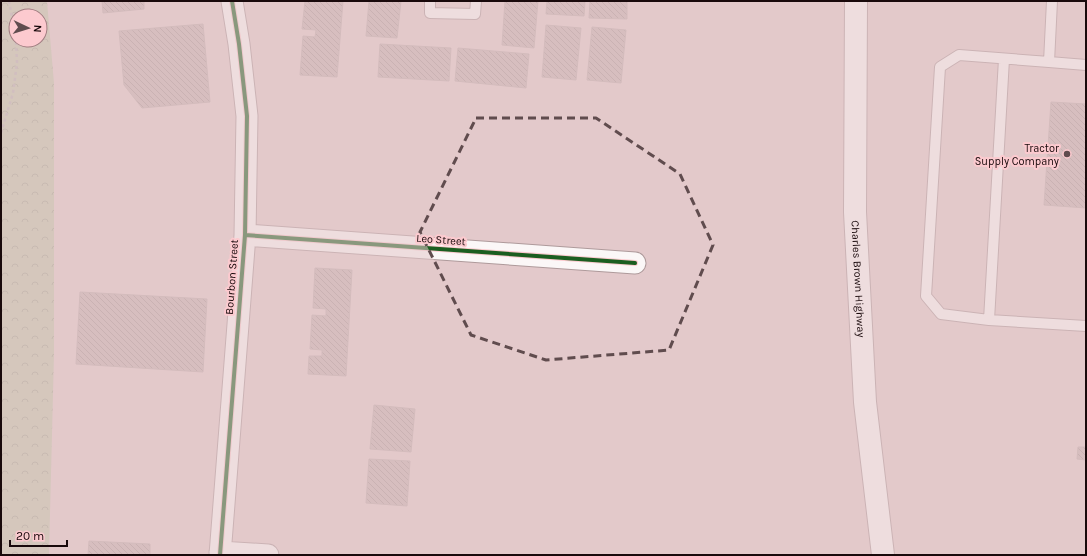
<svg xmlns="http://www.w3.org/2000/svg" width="1087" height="556" font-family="Karla,sans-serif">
<defs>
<pattern id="park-crowns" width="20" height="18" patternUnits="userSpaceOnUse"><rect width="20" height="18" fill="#c3c6ac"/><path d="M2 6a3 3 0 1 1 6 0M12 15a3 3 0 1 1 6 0" fill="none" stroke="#a7a993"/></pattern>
<pattern id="building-back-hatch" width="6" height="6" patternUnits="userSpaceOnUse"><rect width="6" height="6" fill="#c7b2b2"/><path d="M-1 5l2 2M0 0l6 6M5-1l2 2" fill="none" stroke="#aa9898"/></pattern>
</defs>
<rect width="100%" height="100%" fill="#e3c9cb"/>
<path fill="url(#park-crowns)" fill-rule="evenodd" d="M1,1H47L54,83V355L49,555H1ZM16,16H40V40H16Z"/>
<path fill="url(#building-back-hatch)" stroke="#c1adac" d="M102,1H144V9L103,13Z
M305,1H343L337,77L300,75L303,36L315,37L316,30L302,29Z
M369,1H401L397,38L366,36Z
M505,1H538L534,48L502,45Z
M547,1H585L584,16L546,14Z
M590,1H627V19L589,18Z
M203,24L210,102L142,108L124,85L119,31Z
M546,25L581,28L576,80L542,77Z
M592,27L626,30L621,83L587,80Z
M380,44L451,48L449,81L378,77Z
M458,48L529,54L526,88L455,81Z
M1051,102L1086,104V208L1044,205Z
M315,268L352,270L346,376L308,374L309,356H322V350L310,349L312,315L326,316V309L313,308Z
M80,292L207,299L203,372L76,364Z
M374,405L415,409L411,452L370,449Z
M1078,447H1086V460L1077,459Z
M369,459L410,461L407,506L366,503Z
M89,541L150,544V555H88Z"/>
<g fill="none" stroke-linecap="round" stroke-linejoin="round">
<g stroke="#ae9a9b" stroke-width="12">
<path id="service" d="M430,1V13L475,14L476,1
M1052,1L1049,62L959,55L940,67L926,296L941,314L989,320L1086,326
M1049,62L1086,65
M989,320L1004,59"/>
</g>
<g stroke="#ae9a9b" stroke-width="23">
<path id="minor" d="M245,235L635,263
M220,552L268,555
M220,555L245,235L247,116L239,44L232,1"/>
</g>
<g stroke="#ae9a9b" stroke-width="24">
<g id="primary">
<path id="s1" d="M856,1L855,212L865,402L883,555"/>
</g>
</g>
<path stroke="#bab1b2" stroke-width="2.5" stroke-dasharray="3 3" stroke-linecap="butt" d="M9,1L16,39
M1,133L13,93L17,63L16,40"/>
<use href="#service" stroke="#fbf7f7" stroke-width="10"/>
<use href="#minor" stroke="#fbf7f7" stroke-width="21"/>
<use href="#primary" stroke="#fbf7f7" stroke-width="22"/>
<g stroke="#fccacf" stroke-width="6">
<path id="cycleway" d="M245,235L635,263
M220,555L245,235L247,116L239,44L232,1"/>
</g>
<use href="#cycleway" stroke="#1b5e20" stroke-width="4"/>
</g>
<path d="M0 0H1087V556H0ZM476,118H596L680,174L713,245L669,350L546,360L471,335L420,232Z" fill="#e3c9cb" fill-opacity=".55" fill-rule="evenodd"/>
<path fill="none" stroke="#604c4e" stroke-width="3" stroke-dasharray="8 5" stroke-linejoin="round" d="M476,118H596L680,174L713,245L669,350L546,360L471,335L420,232Z"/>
<circle fill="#604c4e" stroke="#fccacf" stroke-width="1.5" cx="1067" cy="154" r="4"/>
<g text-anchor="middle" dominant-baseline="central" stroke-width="4" stroke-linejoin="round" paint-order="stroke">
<g font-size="11" fill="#19090b" stroke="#fccacf" text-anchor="end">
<text x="1059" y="148">Tractor<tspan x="1059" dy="13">Supply Company</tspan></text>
</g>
<g font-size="11" fill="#19090b" stroke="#fccacf">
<text transform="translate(441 240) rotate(4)">Leo Street</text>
<text transform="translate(232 277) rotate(-86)">Bourbon Street</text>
<text stroke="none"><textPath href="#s1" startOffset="278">Charles Brown Highway</textPath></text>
</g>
</g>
<rect width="1087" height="556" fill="none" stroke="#19090b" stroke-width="4"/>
<g transform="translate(28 28) rotate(94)"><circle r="19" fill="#fccacf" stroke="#a17d81"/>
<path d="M0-3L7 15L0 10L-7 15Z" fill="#604c4e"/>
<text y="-6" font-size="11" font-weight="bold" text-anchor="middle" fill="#19090b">N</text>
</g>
<path d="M10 540v6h57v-6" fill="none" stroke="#19090b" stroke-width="2"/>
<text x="16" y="540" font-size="12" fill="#19090b" stroke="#fccacf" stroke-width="3" paint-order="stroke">20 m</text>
</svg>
